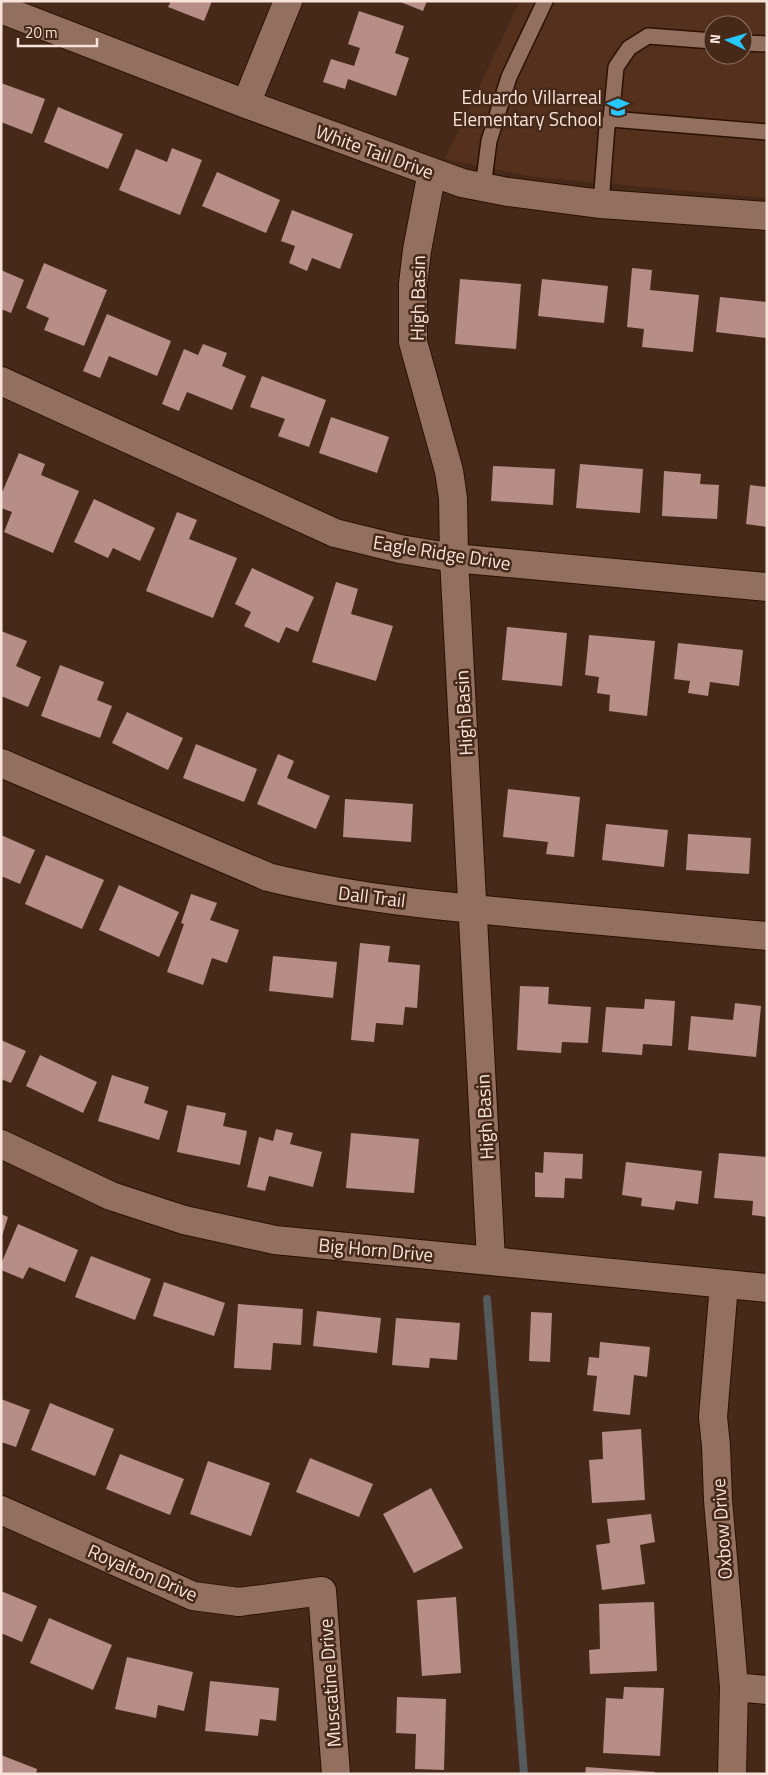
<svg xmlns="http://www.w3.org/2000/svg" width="768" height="1775" font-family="'Titillium Web',sans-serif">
<rect width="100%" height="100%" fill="#47291a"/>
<path fill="#54301d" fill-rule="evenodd" d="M520,1H767V198L534,177L445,159ZM713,25H743V55H713Z"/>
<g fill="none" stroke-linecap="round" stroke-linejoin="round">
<path stroke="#555a5c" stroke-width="8" d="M487,1299L524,1774"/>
</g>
<path fill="#b68d87" d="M171,1H212L204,21L168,7Z
M398,1H427L423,11Z
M359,11L404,26L395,53L409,58L396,96L348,79L345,89L323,82L331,59L354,66L360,48L348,44Z
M1,83L45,99L32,134L1,122Z
M58,107L123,134L108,169L44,142Z
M172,148L202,160L180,215L119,190L136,149L167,162Z
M217,172L280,200L266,233L202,206Z
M292,210L353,234L340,269L312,258L307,271L289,263L295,246L281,241Z
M44,263L107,290L84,346L44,330L49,318L26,308Z
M632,268L652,270L650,290L699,295L693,352L642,347L644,329L627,327Z
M1,270L24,280L11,313L1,309Z
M460,279L521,284L516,349L455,344Z
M542,279L608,286L604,323L538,316Z
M720,297L767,302V338L716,332Z
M107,314L171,341L157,376L109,356L100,378L83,371Z
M203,344L227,353L222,366L246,376L232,410L187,392L179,411L162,404L184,349L198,355Z
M262,376L326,400L309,447L278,436L285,419L250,407Z
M331,417L389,437L377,473L319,453Z
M19,453L45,464L41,475L79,491L53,553L4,532L12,512L1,508V495Z
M580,464L643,469L640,513L576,508Z
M493,466L555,469L553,505L491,501Z
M664,471L701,474L700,484L719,485L717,519L662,516Z
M750,485L767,487V527L746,524Z
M94,499L155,528L140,561L113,548L108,558L74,542Z
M177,512L197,520L189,539L237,558L213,618L146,591Z
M252,568L314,597L298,632L286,627L279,643L244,626L251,612L235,604Z
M336,582L358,589L351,614L393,626L376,681L312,662Z
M507,627L567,633L562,686L502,680Z
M1,631L27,641L16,666L41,677L28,707L1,696Z
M589,635L655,641L647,716L609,711L610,695L597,693L599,677L585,675Z
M678,643L743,650L739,686L710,682L708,696L688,693L690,681L674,679Z
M60,665L104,682L97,700L112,706L100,738L41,716Z
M127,712L183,738L168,770L112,743Z
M196,744L257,769L244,802L183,778Z
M278,754L294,761L287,778L330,796L316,829L257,804Z
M508,789L580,797L574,857L546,854L548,842L503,837Z
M345,799L413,804L411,842L343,837Z
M606,824L668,830L664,867L602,860Z
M688,834L751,838L749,874L686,870Z
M1,835L35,850L20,884L1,876Z
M46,855L104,880L82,929L25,904Z
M119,885L179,912L159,957L99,930Z
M191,894L217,903L210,920L239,930L227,963L212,958L203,985L167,972L184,924L181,923Z
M360,943L390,946L388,962L420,965L417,1008L405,1007L403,1025L376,1023L374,1042L351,1040Z
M273,956L337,962L333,998L269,991Z
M520,986L549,987L548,1004L591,1007L588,1043L562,1042L561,1053L517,1050Z
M645,999L675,1001L672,1046L643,1044L642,1055L602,1052L606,1007L644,1009Z
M735,1003L761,1006L756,1057L688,1050L691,1016L733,1020Z
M1,1040L26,1051L11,1083L1,1079Z
M40,1055L97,1082L83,1113L26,1086Z
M112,1075L149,1087L144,1103L168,1111L159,1140L98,1121Z
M187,1105L226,1113L223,1126L247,1131L240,1165L177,1152Z
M276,1129L293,1133L290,1144L322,1152L313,1187L269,1176L265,1191L247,1187L259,1137L273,1141Z
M351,1133L419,1139L414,1193L346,1188Z
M544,1152L583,1154L582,1179L565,1178L564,1198L535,1197V1172L543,1173Z
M719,1153L767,1157V1217L752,1215L753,1201L714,1198Z
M626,1162L702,1171L698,1204L676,1201L674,1210L641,1206L642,1198L622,1195Z
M1,1214L8,1217L2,1236H1Z
M18,1224L78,1250L65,1282L29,1267L23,1279L1,1270V1264Z
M91,1256L151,1279L135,1320L75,1297Z
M164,1282L225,1303L214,1336L153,1316Z
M238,1304L303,1309L301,1345L273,1343L271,1370L234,1368Z
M317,1311L381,1318L377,1353L313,1346Z
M531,1312L552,1313L550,1362L529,1361Z
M396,1318L460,1323L457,1360L430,1358L429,1368L392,1365Z
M600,1342L650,1347L647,1377L634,1375L630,1415L593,1411L597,1376L587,1375L589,1357L599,1358Z
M1,1399L30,1410L16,1447L1,1442Z
M50,1403L114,1429L95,1476L31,1450Z
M641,1429L645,1500L592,1503L589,1460L603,1459L602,1432Z
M120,1454L184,1479L170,1515L106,1489Z
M310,1458L373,1484L359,1517L296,1492Z
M208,1461L270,1483L251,1536L190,1514Z
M431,1488L463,1548L414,1573L383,1514Z
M651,1514L655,1542L640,1545L645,1584L602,1590L596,1545L610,1543L607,1519Z
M1,1591L37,1606L22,1642L1,1633Z
M456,1597L461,1673L422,1676L417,1600Z
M654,1602L657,1671L590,1674L589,1650L600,1649L599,1604Z
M49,1618L112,1645L93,1690L30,1663Z
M127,1657L193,1672L184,1711L158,1705L156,1718L115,1709Z
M210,1681L279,1688L276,1721L260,1719L258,1736L205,1731Z
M624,1687L664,1688L660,1756L603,1753L606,1698L623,1699Z
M397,1697L446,1699L444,1770L415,1769L416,1734L396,1733Z
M1,1755L37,1769L36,1774H1Z
M586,1767L655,1772V1774H585Z"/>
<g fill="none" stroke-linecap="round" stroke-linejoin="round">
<g stroke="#2c1103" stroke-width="18">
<path id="service" d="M743,43L767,44
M611,119L767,132
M483,187L489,141L509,77L545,1
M601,204L607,126L611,119L616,67L629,48L648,36L713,41"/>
</g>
<g stroke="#2c1103" stroke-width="30">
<path id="minor" d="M1,9L246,104L462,183L508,192L601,204L767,216
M246,104L288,1
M432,172L417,250L413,284V342L449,471L453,498L454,558L491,1260
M1,381L335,533L400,549L454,558L767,587
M1,763L268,877C353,898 439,906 526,914C606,921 686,929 767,936
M1,1144L111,1196L184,1220L275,1240L767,1288
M724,1284L713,1417L716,1446L718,1500L734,1687L732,1774
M1,1510L193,1596L239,1602L322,1591L336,1774
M734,1687L767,1690"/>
</g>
<use href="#service" stroke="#926f5e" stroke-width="15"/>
<use href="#minor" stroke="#926f5e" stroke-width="28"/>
</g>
<defs>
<g id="school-bare" transform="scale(1.725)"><path d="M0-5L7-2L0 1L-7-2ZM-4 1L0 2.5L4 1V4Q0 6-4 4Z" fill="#27c8ff" stroke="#47291a" stroke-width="2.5" paint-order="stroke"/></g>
</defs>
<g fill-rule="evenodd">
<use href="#school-bare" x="618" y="107"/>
</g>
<g text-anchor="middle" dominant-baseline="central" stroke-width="5" stroke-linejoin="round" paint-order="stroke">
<g font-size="19" fill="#f7e3d9" stroke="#47291a" text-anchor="end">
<text x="602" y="96">Eduardo Villarreal<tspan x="602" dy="22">Elementary School</tspan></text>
</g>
<g font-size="19" fill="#f7e3d9" stroke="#47291a">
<text transform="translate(375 151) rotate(20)">White Tail Drive</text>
<text transform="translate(417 298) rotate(-89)">High Basin</text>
<text transform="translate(442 552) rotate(9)">Eagle Ridge Drive</text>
<text transform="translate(463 713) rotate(-93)">High Basin</text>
<text transform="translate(372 896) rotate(7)">Dall Trail</text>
<text transform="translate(484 1117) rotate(-93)">High Basin</text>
<text transform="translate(376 1249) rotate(5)">Big Horn Drive</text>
<text transform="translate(721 1529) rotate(-94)">Oxbow Drive</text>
<text transform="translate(143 1572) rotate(23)">Royalton Drive</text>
<text transform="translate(329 1683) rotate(-94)">Muscatine Drive</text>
</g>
</g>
<rect width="768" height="1775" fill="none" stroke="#f7e3d9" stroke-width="5"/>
<g transform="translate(728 40) rotate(275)"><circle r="24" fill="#47291a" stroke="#8d7366"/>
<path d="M0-4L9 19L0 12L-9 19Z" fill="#27c8ff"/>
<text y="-8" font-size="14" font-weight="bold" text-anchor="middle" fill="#f7e3d9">N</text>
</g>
<path d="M18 38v8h79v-8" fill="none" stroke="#f7e3d9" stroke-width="2.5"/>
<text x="25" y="38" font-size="15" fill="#f7e3d9" stroke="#47291a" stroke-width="4" paint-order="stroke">20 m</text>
</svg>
